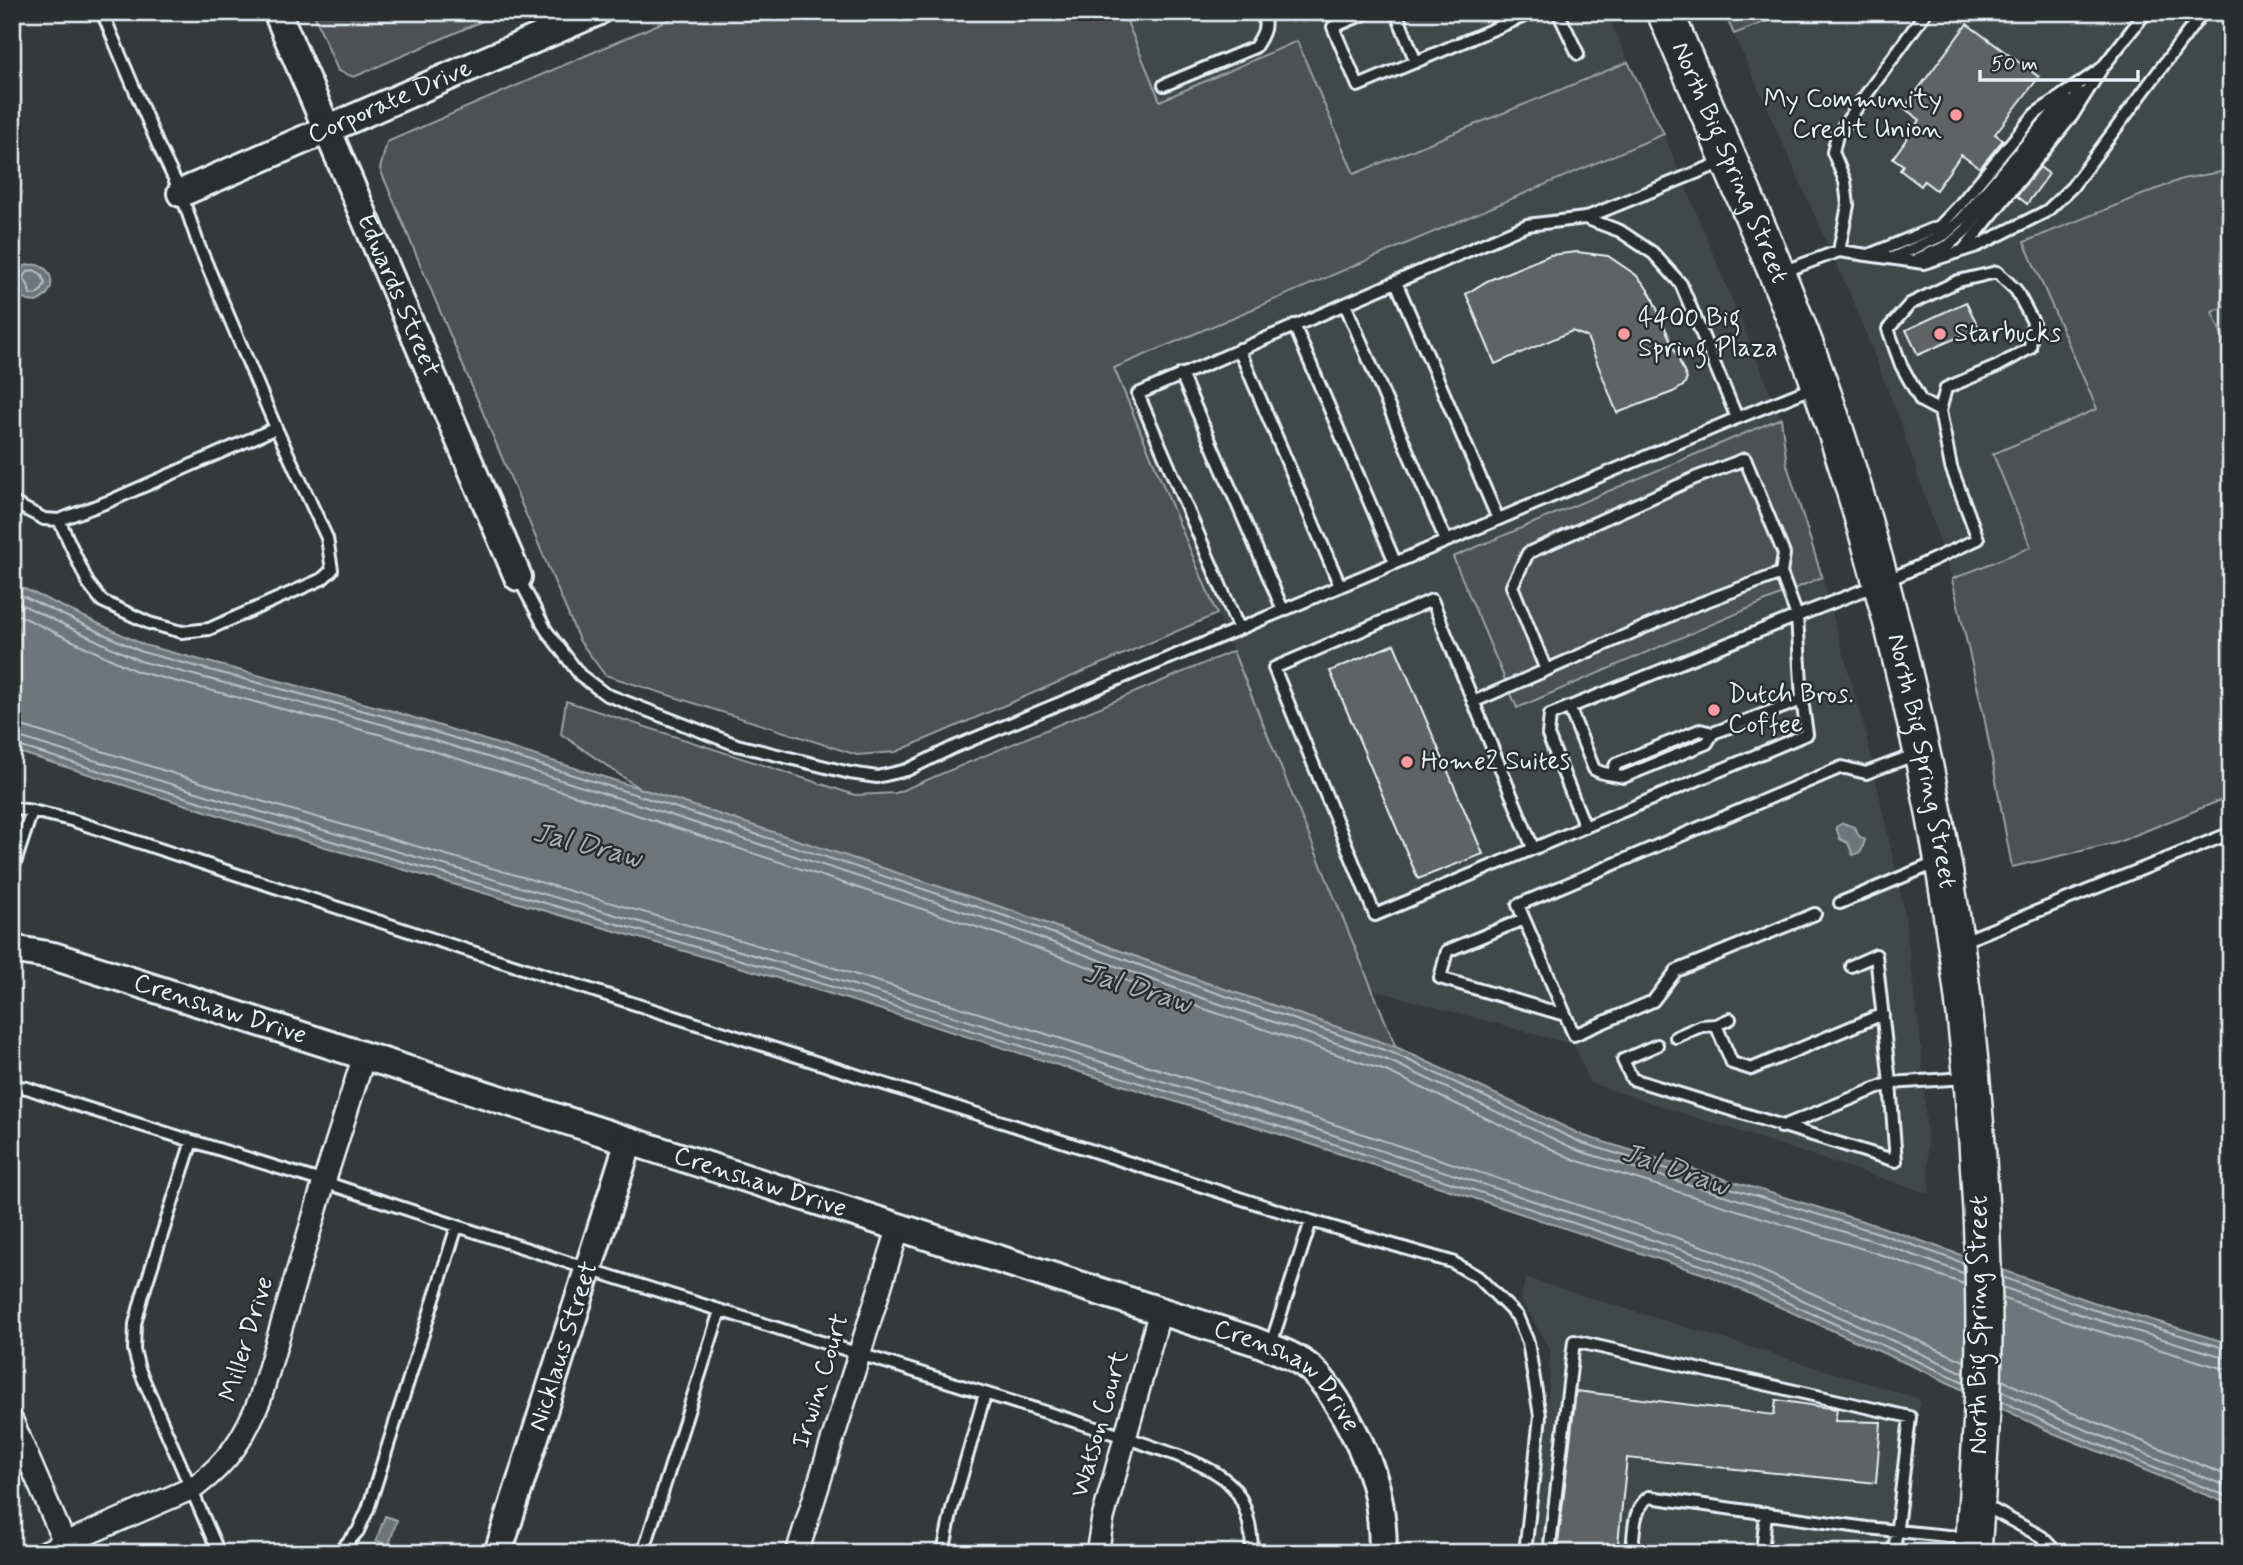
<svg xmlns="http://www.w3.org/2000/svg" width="2243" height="1565" font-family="Mynerve,sans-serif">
<rect width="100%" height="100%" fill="#35393a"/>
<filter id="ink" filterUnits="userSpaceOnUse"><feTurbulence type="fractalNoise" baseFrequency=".0143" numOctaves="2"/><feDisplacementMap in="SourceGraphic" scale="14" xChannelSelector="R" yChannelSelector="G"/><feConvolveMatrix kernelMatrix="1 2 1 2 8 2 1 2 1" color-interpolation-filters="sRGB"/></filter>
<g filter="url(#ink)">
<path fill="#424647" d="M1123,12H1607L1628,62L1354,174L1297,42L1160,101Z
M1790,12H2231V170L2182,179L2024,242L2097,409L1993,454L2031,548L1952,579L1902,427L1856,308L1734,34Z
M1664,134L1781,418L1453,558L1517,708L1822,577L1866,733L1904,910L1922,1053L1930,1194L1590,1083L1574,1045L1373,990L1233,651L1113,368Z
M2231,303V356L2212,311Z
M1526,1278L1920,1399L1904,1553H1528L1549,1385L1550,1350L1520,1298Z"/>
<path fill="#4d5152" stroke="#9aa1a5" stroke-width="2" d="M313,12H503L354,77L338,71Z
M686,12H1123L1160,101L1297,41L1354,174L1628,62L1664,134L1114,368L1217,614L896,752L857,755L605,675L579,640L380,169L387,142Z
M1724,12H1790L1734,34Z
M2231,170V303L2212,312L2231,356V796L2116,843L2012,867L1984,716L1952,579L2031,547L1993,454L2097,409L2024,242L2182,179Z
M1781,418L1787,465L1822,577L1517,708L1453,557Z
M1233,651L1396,1047L1204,982L1013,911L639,788L561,734L566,701L855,795L896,793Z"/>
<path fill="#707579" stroke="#a0a7ac" stroke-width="2" d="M12,263L20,268C49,253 65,290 36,302L28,301L20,296L22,292L20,285L12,284Z
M12,583L144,645L389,710L639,788L1013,911L1204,982L1396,1047L1584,1136L1882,1227L2093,1302L2231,1344V1505L2053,1433L1928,1373L1710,1276L1298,1140L808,987L253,826L12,750Z
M1843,823L1854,827L1859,836L1865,840L1861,852L1853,855L1848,843L1840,839L1836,827Z
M385,1516L397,1520L389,1545L376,1541Z"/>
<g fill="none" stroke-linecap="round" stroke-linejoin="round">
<path stroke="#b8bfc5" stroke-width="2" d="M34,270L41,274L45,283L42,290L35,295L30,294L28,285L23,277L29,271Z
M12,591L142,652L387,717L637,795L1011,918L1202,988L1393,1053L1582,1143L1879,1233L1963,1263
M12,600L140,661L385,725L634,803L1008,926L1199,997L1390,1061L1579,1151L1877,1242L1963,1273
M12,612L136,671L382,735L631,813L1004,936L1196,1006L1386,1071L1575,1160L1873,1252L1964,1284
M12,724L22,726L261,801L815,962L1306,1115L1720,1252L1964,1361
M12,735L258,811L812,972L1303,1125L1716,1261L1964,1373
M12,744L256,819L810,980L1300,1133L1713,1269L1964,1382
M2002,1277L2091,1309L2231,1350
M2002,1287L2088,1317L2231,1359
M2002,1298L2085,1327L2221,1368L2231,1369
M2002,1380L2063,1409L2231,1477
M2002,1391L2059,1419L2231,1488
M2002,1401L2055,1427L2231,1498"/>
</g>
<path fill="#5f6365" stroke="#e8f1f8" stroke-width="2" d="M1967,24L2039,77L1995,134L2003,140L1980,168L1961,155L1936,190L1924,181L1921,186L1900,170L1903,165L1893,158L1920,120L1904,108Z
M2040,167L2049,174L2027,204L2017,196Z
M1577,252L1608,256L1636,275L1644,284L1651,295L1687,379L1683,386L1673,392L1617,413L1587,337L1572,331L1495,364L1466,294L1487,281L1550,255Z
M1966,302L1979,328L1918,355L1906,330Z
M1394,644L1483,854L1418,879L1330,671Z
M1576,1391L1774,1415L1776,1400L1837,1409L1835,1421L1881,1422L1876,1483L1627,1458L1617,1553H1557Z"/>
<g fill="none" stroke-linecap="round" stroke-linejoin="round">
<g stroke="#e8f1f8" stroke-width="16">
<path id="service" d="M1369,12L1333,27L1358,86L1534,12
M1396,12L1416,62
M1558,12L1578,54
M1164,85L1255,47C1263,35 1268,26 1262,12
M1725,161L1585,218L1620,231L1653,253L1681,284L1737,418L1817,386
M1963,250L2072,116L2102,68L2146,12
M1839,251L1848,205L1845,181L1833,152L1837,135L1926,12
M1869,255L1940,226L1958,207L2035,114L2102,68
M1892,258L1944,235L1962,219L2065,99
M1917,259L1949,245L1966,230L2080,93
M1782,272L1839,251L1924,263L1977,246L2047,211L2072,187L2203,12
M1396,282L1498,519
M1345,304L1446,541
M1294,325L1395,562
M1239,349L1340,586
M1181,374L1283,610
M12,502L44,519L59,520L110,501L276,428L199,246L181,193L158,145L102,12
M59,520L88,583L102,601L149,623L182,632L209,629L322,579L332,570L327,538L276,428
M518,577L546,630L580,675L605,694L737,745L850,773L877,777L907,770L952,748L1239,629L1737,418
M1239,629L1138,394L1527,225L1585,218
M1546,670L1512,586L1528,553L1695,478L1745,459L1784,554L1781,573
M1473,702L1693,606L1781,573L1797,616L1550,715L1548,735L1585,827
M1569,707L1594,769C1603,775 1612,774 1623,777L1707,743L1713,733L1802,700
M1612,774L1616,764L1700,730L1713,733
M12,808L32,811L12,872
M32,811L71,820L454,946L1311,1221L1270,1347
M1533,848L1432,600L1274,668L1375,915L1807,734L1802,700L1797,616L1882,583L1978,539L1951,467L1940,411L1946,388L1998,366L2030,348L2033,322L2016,290L1997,272L1958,281L1910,304L1888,329L1901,365L1921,401L1940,411
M1840,903L1938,862
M1815,914L1676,971L1653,1001L1574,1035L1518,905L1842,767L1866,773L1917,754
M1524,919L1447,951L1440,978L1565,1015
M1961,942L2231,833
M1716,1025L1732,1063L1751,1069L1883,1014
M1676,1037L1701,1026L1716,1025L1730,1019
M1657,1045L1623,1060L1632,1079L1896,1161L1890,1083L1876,955L1851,966
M12,1086L27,1088L70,1103L324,1182L588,1269L1128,1438C1156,1449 1207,1462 1228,1482C1246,1497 1252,1530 1252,1553
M1781,1127L1890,1083L1966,1078
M192,1141L143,1294L135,1324L134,1350L139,1369L219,1553
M1311,1221L1452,1262L1478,1277L1517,1316L1528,1342L1540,1416L1525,1553
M1984,1505L2042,1537L2057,1553
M338,1553L358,1531L368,1509L457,1226
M643,1553L720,1311
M943,1553L952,1509L985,1394
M1549,1553L1574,1341L1910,1417L1894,1553
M1632,1553C1634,1534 1632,1509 1649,1497L1867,1528L1968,1538
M1762,1553L1766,1513"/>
</g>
<g stroke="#e8f1f8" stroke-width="26">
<path id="minor" d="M12,1421L69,1553
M43,1553L195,1487C229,1461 244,1438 260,1399L324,1182L364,1056
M797,1553L899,1227
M1097,1553L1103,1518L1160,1311"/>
</g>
<g stroke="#e8f1f8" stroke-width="32">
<g id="tertiary">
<path id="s1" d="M277,12L518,577"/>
<path id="s2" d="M181,193L597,12"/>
<path id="s3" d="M12,949L53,956L1254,1341C1274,1349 1295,1355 1312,1370C1337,1393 1368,1455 1376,1488C1381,1509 1383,1532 1383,1553"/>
<path id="s4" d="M498,1553L629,1141"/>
</g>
</g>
<g stroke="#e8f1f8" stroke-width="40">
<g id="trunk">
<path id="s5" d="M1665,12C1723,149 1787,285 1834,426C1930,717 1983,1023 1984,1329C1984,1404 1978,1478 1973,1553"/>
</g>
</g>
<use href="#service" stroke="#2a2d2e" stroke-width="10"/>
<use href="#minor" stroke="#2a2d2e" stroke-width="21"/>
<use href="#tertiary" stroke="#2a2d2e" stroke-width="26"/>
<use href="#trunk" stroke="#2a2d2e" stroke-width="35"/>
</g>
</g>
<g fill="#ff9aa2" stroke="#2a2d2e" stroke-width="2.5">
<circle cx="1956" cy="115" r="7"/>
<circle cx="1624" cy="334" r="7"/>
<circle cx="1940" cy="334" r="7"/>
<circle cx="1714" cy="710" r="7"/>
<circle cx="1407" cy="762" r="7"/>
</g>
<g text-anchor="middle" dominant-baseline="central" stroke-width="5" stroke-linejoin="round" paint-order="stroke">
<g font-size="26" fill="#e8f1f8" stroke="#2a2d2e" text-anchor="start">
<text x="1942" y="100" text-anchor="end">My Community<tspan x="1942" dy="30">Credit Union</tspan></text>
<text x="1638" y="319">4400 Big<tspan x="1638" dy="30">Spring Plaza</tspan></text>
<text x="1954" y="334">Starbucks</text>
<text x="1728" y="695">Dutch Bros.<tspan x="1728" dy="30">Coffee</tspan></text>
<text x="1421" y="762">Home2 Suites</text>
</g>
<g font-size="26" fill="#e8f1f8" stroke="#2a2d2e">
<text stroke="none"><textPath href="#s2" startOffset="228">Corporate Drive</textPath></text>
<text stroke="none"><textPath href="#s5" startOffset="164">North Big Spring Street</textPath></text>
<text stroke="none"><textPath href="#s1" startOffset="308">Edwards Street</textPath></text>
<text stroke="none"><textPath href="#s5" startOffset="794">North Big Spring Street</textPath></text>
<text stroke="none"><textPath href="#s3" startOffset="217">Crenshaw Drive</textPath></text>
<text stroke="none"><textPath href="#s3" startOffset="784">Crenshaw Drive</textPath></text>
<text transform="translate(1979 1325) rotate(-90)">North Big Spring Street</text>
<text transform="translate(247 1339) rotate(-73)">Miller Drive</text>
<text stroke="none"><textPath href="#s4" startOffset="217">Nicklaus Street</textPath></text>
<text transform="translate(821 1381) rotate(-73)">Irwin Court</text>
<text stroke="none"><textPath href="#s3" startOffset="1351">Crenshaw Drive</textPath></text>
<text transform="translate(1100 1424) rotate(-74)">Watson Court</text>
</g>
<g font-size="28" font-style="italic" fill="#acb3b8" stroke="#2a2d2e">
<text transform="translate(587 846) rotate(14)">Jal Draw</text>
<text transform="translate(1137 989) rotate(17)">Jal Draw</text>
<text transform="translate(1675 1170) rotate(19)">Jal Draw</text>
</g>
</g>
<rect width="2243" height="1565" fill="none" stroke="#2a2d2e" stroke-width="42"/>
<rect x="21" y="21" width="2201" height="1523" fill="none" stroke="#e8f1f8" stroke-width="2.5" filter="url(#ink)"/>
<path d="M1980 70v10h158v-10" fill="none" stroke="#e8f1f8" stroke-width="3.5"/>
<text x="1991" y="70" font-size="21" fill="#e8f1f8" stroke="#2a2d2e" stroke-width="5" paint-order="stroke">50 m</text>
</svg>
